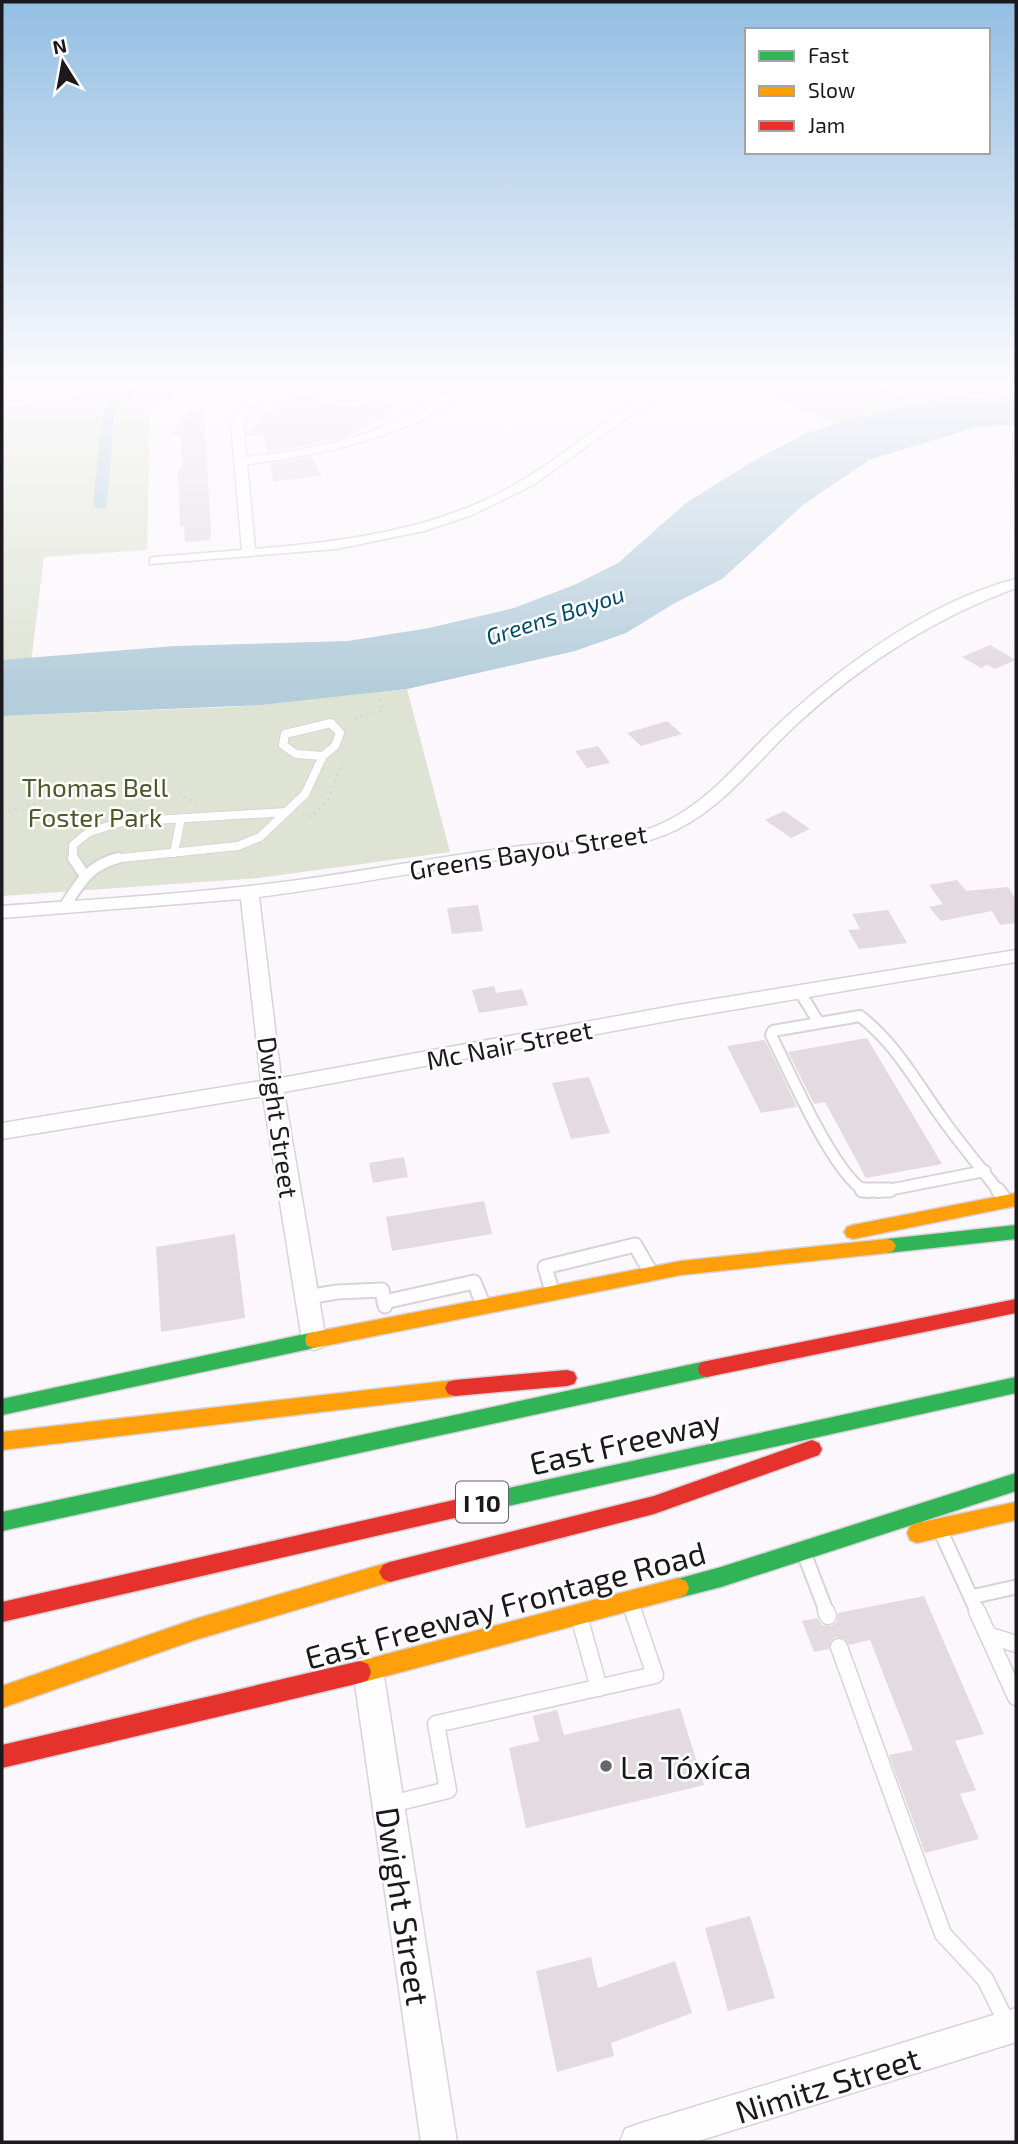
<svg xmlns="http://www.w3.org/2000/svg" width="1018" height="2144" font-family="'Exo 2',sans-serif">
<rect width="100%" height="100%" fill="#fbf7fc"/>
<path fill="#dee3d3" d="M86,388H187L150,411L147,550L44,557L31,662L2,665V406L67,401Z
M759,388H1001L1009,402L844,428Z
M407,689L450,852L258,878L2,896V716L233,707Z"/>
<path fill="#b4cddb" d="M1016,396V425L977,427L869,460L803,505L722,579L675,603L626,633L575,651L407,689L260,705L2,716V660L175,646L348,641L429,628L514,608L574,585L618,563L686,503L755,460L807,433L859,417L906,406L952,399Z"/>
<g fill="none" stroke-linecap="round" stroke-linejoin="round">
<path stroke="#b4cddb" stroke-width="3.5" d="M876,388L914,409"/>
<path fill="#b4cddb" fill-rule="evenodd" d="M129,388H143L119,406L114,416L107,505L105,508H95L93,505L102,416L110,401Z"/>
</g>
<path fill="#e4dbe1" d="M303,388H330L316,402L361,408L378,400L395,405L385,415L348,436L314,444L267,452L263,435L247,436L246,432L260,421L263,411H271L285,398L290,399Z
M191,410H204L211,533L210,540L185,542L184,526H180L178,469H183L180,436L169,437Z
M312,457L321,475L274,482L270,464Z
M990,645L1016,660L995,669L987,665L981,668L962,657Z
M667,721L682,734L641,746L627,733Z
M598,746L610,763L587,768L575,751Z
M784,811L810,829L791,838L765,820Z
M957,880L966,891L1008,887L1016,900V923L1000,925L992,911L941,921L929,907L943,904L929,885Z
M478,905L483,931L452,934L447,908Z
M888,910L907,943L859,949L848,930L860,929L852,914Z
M494,986L496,993L522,989L528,1005L479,1013L472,990Z
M867,1038L942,1164L866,1178L825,1102L814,1104L788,1052Z
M764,1040L769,1048L797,1107L761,1113L727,1046Z
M589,1077L610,1133L571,1139L552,1083Z
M404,1157L408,1177L373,1183L369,1163Z
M484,1201L492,1234L392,1251L386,1217Z
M235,1234L245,1318L161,1332L156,1247Z
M924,1596L984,1734L955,1741L976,1790L960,1794L979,1839L925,1853L889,1755L913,1750L870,1640L849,1645L845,1639L836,1637L831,1641L829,1649L814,1652L802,1621L817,1618L822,1625L831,1626L837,1622L838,1613Z
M680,1708L704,1785L526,1828L509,1748L539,1741L533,1716L557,1710L564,1735Z
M750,1916L775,1998L728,2011L705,1928Z
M591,1957L598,1988L675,1961L692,2013L611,2043L614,2056L557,2072L536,1971Z"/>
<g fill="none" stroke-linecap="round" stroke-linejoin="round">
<g stroke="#d7d3d8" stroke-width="10">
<path id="lane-far3" d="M331,723L340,733L335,746L323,756L296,754L283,745L285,734Z
M174,853L181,818
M73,859V845L89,832L122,822L286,812
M112,859L238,846L260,837L305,794L323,756"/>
</g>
<g stroke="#d7d3d8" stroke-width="14">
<path id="lane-far2" d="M73,858L85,876
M64,907C81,882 88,866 118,858
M800,992L819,1023L860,1016C896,1044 916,1082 942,1118C960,1144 981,1167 999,1192
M819,1023L773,1031L771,1035C787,1066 837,1183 868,1192
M878,1192L985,1171"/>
</g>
<g stroke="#d7d3d8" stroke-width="17">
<path id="lane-far1" d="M862,1190H890
M998,1190L1006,1201
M552,1291L545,1267L635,1245L650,1271
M307,1297L337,1292L382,1290L385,1306
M384,1302L474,1282L483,1304
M942,1534L978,1613
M805,1556L827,1613
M971,1597L1016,1587
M632,1607L634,1613"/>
</g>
<g stroke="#d7d3d8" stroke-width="19">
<path id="lane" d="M826,1611L828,1616
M977,1611L1016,1697
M580,1620L599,1688
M988,1635L1016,1644
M839,1647L943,1934L985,1979L1007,2023
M391,1804L448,1790L436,1724L655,1675L633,1611"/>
</g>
<g stroke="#d7d3d8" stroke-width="3">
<path id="street" d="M266,388H280L254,406L243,424L246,457C292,452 337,445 380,428C405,418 446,388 469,388C420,436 312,457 247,464L255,549C340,542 429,531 505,490C554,464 596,426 643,397L660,388H674L631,415L533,485L472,515L424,531L336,549L150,564V558L155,557L242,550L231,424L246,402Z
M1016,579V588C934,618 861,665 797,724C758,760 726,805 678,829C627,855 566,849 511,858C427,870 343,886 259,897L281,1078L678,1005L1016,950V962L678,1019L284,1092L326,1340L323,1347L314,1350L305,1347L302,1340L263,1096L2,1139V1123L261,1081L241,899L2,918V906C96,899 189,894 283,882C360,872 436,857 513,847C563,840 618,845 665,822C713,799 746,753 785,718C848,661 933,600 1016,579Z
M368,1655L378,1660L383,1670L457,2142H421L353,1670L358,1660Z
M1016,2008V2042L695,2142H620L625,2129L638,2124Z"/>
</g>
<g stroke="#d7d3d8" stroke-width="3">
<path id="fast" d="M1016,1225V1239L887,1253L881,1251L878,1246L881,1241L887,1239Z
M314,1332L321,1334L323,1340L321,1346L314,1348L2,1415V1399Z
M707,1361L714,1363L716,1369L714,1375L707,1377L2,1531V1512Z
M1016,1377V1393L463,1516L456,1514L453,1507L456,1500L463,1498Z
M1016,1473V1491L721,1587L678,1598L670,1595L667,1588L670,1581L721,1567Z"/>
</g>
<g stroke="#d7d3d8" stroke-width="3">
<path id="slow" d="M1016,1193V1206L853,1239L847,1237L844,1232L847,1227L853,1225Z
M887,1239L893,1241L896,1246L893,1251L887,1253L681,1275L314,1348L307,1346L305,1340L307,1334L314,1332L681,1261Z
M455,1380L462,1382L465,1388L462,1394L455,1396L2,1450V1432Z
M1016,1502V1520L917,1543L910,1540L907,1533L910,1526L917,1523Z
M390,1562L397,1565L401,1572L397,1579L390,1582L195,1640L2,1708V1686L195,1619Z
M678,1578L686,1581L689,1588L686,1595L678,1598L360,1683L352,1680L349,1672L352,1664L360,1661Z"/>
</g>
<g stroke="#d7d3d8" stroke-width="3">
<path id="jam" d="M1016,1299V1313L707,1377L700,1375L698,1369L700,1363L707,1361Z
M567,1370L574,1372L577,1378L574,1384L567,1386L455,1396L448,1394L445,1388L448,1382L455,1380Z
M812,1440L819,1443L822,1449L819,1455L654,1514L390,1582L383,1579L379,1572L383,1565L390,1562L654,1496Z
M463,1498L470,1500L473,1507L470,1514L463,1516L2,1622V1602Z
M360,1661L368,1664L371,1672L368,1680L360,1683L2,1768V1745Z"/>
</g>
<path stroke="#d7d5d7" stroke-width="2.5" stroke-dasharray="2 4.5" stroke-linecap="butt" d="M348,720L383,710L379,697
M140,806L146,788
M2,811C30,810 48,795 74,788C110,779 166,781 196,804
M303,814L311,817L328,799L344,759"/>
<use href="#lane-far3" stroke="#fefeff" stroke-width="8"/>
<use href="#lane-far2" stroke="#fefeff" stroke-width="10"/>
<use href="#lane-far1" stroke="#fefeff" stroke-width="13"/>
<use href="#lane" stroke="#fefeff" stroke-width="16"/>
<use href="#street" fill="#fefeff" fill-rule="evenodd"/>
<use href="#fast" fill="#30b455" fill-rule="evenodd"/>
<use href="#slow" fill="#ff9f0a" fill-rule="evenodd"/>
<use href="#jam" fill="#e5322d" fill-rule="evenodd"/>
</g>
<linearGradient id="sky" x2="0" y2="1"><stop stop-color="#93bee3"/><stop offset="0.56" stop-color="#fdfbfe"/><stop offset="1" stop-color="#fdfbfe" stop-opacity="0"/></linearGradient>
<rect width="1018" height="688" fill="url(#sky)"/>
<circle fill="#6a676c" stroke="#fff" stroke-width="2.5" cx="606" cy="1766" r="7"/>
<g text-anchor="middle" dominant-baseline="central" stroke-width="5" stroke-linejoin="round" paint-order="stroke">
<g font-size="23" font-style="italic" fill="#004c66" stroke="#fff">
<text transform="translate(555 615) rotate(-18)">Greens Bayou</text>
</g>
<rect fill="#fff" stroke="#605e62" stroke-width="2" x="456" y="1481.5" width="52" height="41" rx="5"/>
<g font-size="24" font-weight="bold" fill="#1c191e">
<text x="482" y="1502">I 10</text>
</g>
<g font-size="26" fill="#4b5a27" stroke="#fff">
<text x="95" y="786">Thomas Bell<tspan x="95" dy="30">Foster Park</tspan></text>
</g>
<g font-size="26" fill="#1c191e" stroke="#fff">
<text transform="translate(528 851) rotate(-9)">Greens Bayou Street</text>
<text transform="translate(509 1044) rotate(-11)">Mc Nair Street</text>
<text transform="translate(279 1117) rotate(82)">Dwight Street</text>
</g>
<g font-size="32" fill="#1c191e" stroke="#fff">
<text transform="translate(625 1441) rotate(-13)">East Freeway</text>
<text transform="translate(505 1604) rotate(-15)">East Freeway Frontage Road</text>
<text transform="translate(404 1906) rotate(81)">Dwight Street</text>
<text transform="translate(827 2084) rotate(-17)">Nimitz Street</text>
</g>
<g font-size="32" fill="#1c191e" stroke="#fff" text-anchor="start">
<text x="620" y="1766">La Tóxíca</text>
</g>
</g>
<rect width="1018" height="2144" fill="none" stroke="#1c191e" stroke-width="7"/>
<rect x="745" y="28" width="245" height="126" fill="#ffffff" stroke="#a4a3a5" stroke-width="2"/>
<rect x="759" y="51" width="35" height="10" fill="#30b455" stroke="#a4a3a5" stroke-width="2"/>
<text x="808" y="63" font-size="21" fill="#1c191e">Fast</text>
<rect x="759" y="86" width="35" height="10" fill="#ff9f0a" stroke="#a4a3a5" stroke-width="2"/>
<text x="808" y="98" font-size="21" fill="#1c191e">Slow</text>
<rect x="759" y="121" width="35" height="10" fill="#e5322d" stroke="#a4a3a5" stroke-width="2"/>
<text x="808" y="133" font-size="21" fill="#1c191e">Jam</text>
<g transform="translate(63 63) rotate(349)" stroke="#ffffff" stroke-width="5" paint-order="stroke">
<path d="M0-5L12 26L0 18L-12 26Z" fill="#1c191e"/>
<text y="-10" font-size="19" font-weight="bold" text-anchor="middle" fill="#1c191e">N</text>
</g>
</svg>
